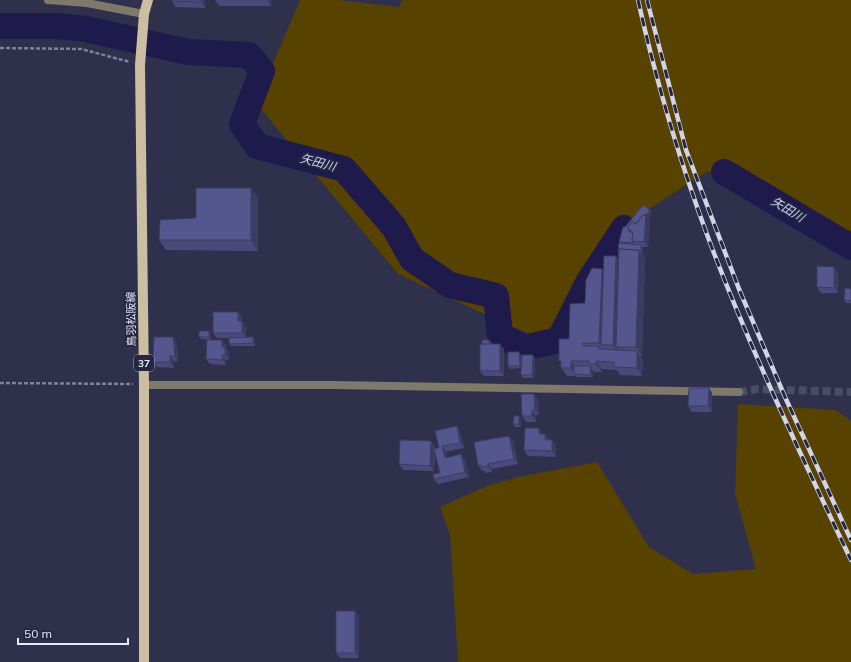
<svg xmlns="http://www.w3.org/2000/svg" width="851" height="662" font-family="Mulish,'Noto Sans JP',sans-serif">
<rect width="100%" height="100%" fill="#2f304c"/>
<path fill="#584200" d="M300,0H339L399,7L402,0H851V257L837,251L708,171L641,214L549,341L510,326L398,274L256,103Z
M738,404L836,410L851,421V662H458L450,535L440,507L487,486L518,477L597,462L649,547L693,574L756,569L735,494Z"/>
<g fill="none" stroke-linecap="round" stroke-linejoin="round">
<path stroke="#1e1a4c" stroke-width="26" d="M0,26H58L86,29L188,52L249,55L262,71L242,124L257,146L344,169L394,227L412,259L450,285L496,296L500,335L524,348L559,340L589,281L624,228
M724,172L851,247"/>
<path stroke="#4b4c66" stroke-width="8" stroke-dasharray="8 4" stroke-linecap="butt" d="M739,392L758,389L851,392"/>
<path stroke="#808198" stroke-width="2.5" stroke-dasharray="4 2" stroke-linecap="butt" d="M0,48L81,49L130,62
M0,383L133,384"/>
<path stroke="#7f796b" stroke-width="8" d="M144,385H333L739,392"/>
<path stroke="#7f796b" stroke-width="8" d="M48,0L87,3L144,14"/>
<path stroke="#cbbea1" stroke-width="10" d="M144,662V385L140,65L144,14L148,0"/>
<g stroke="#d3d4e7" stroke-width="4.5">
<path id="rail" d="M638,0C656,81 680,162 709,240C750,349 801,455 851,560
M647,0L686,150L739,289L785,397L851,540"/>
</g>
<use href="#rail" stroke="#252641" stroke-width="3" stroke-dasharray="9" stroke-linecap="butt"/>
</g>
<path fill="#494a79" d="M205,0V8L176,7L172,1Z
M215,0H271V6H219Z
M251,188L258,198V251L166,250L159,240L196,218Z
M650,210L652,212L648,218L650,220L648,247H642L643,248V255L645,258L642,355H640L643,359L642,376L620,375L617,370L602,369V372H595L592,369L593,377H576V376H567L561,368V364L559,361L585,303L604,271L618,259V251L620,243L619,242L625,227Z
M838,272V293H821L817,287Z
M851,289V303H846L844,300Z
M238,312L242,317V321L246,327V338L253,337L255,340V346H231L229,344V338H217L213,333Z
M209,331L211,334V340L201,339L199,337Z
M173,337L177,343L178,361H174V368L157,367L153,362Z
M489,340L491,342V344L504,349V376H484L480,371L482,344Z
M226,345V348L229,352V360H226V365L210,364L206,359Z
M519,352L521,355V359L535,358L534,378H523L521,375V368L510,369L508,366Z
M709,388L712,393V412H692L688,406Z
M534,394L538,400L539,415H536V422H526L522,416Z
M519,416L521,419V427H515L513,424Z
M460,432L464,448L446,452L447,457L465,459L469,477L438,484L434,479L440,473L435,454L434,471L403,470L399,464L435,447V448H439Z
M543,434L556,445V457L528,456L524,450Z
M509,436L513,441L518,464L492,469V472L485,473L483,470L482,471L478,465Z
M359,616V658H340L336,653Z"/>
<path fill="#3c3c63" d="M201,0H205V8L201,2Z
M267,0H271V6Z
M251,188L258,198V251L251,240Z
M650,210L652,212L648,218L650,220L648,247L644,242L638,226Z
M641,245L643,248V255L645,258L642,355L636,347L639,250Z
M616,256L622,264L616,347L619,351V353L613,345Z
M834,267L838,272V293L834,288Z
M602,269L608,277L601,345L605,350V351L599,343Z
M238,312L242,317V327L238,321Z
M242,321L246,327V338L242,333Z
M209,331L211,334V340L209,337Z
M173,337L177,343L178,361L175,356Z
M253,337L255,340V346L253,343Z
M222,340L226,345V348L229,352V360L225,355L222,347Z
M500,344L504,349V376L500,371Z
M637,351L643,359L642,376L637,368Z
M519,352L521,355L522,368L520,366Z
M222,355L226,360V365L223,360Z
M533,355L535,358L534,378L532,375Z
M170,356L174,361V368L170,362Z
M571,361L576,369L575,374L571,368Z
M596,361L602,369V372L596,364Z
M590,366L592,369L593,377L591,375Z
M709,388L712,393V412L708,406Z
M534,394L538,400L539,415L535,410Z
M532,410L536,415V422L532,416Z
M519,416L521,419V427L519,424Z
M457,426L460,432L464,448L460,443Z
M539,428L543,434L542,439L539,434Z
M545,434L549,440H545Z
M509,436L513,441L518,464L514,459Z
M552,440L556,445V457L552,451Z
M431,441L435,447L434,471L430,466Z
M442,446L446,452L449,463L445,458Z
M461,454L465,459L469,477L465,472Z
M488,464L492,469V472L488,466Z
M355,611L359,616V658L355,653Z"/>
<path fill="#55568d" stroke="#3c3c63" d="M172,0H201V2L172,1Z
M196,188H251V240H159L160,220L196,218Z
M643,205L650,210L646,215H643L636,224L632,221L627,228L629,230L628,231L633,233L632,241L634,243L619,242L623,227H625Z
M643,215H646L644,242L632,241L633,232L627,228L632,221L636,224Z
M619,243L641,245V252L639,250L619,249L618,251Z
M619,249L639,250L636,347H616Z
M604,256H616L613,345H601Z
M817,266L834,267V288L817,287Z
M592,268L602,269L599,343H583V346H598V349L637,351V368L614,367V362L596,361V364H589V361H571V368H561V361H559V339H569L570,304L585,303L586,280Z
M845,288L851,289V301L844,300Z
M213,312H238V321H242V333H213Z
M199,331H209V337H199Z
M154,337H173L175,356H170V362H153Z
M253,337V343L229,344V338Z
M207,340H222V347H225V355H222L223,360L206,359Z
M482,340H489V344H482Z
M480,344H500V371H480Z
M508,352H519L520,366H508Z
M522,355H533L532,375H521Z
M574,366H590L591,375L574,374Z
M689,388H709L708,406H688Z
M521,394H534L535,410H532V416H522Z
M514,416H519V424H513Z
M457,426L460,443L442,446L445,458L461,454L465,472L434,479L433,474L440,473L434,449L439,448L435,431Z
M525,428H539V434H545V440H552V451L524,450Z
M509,436L514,459L488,464V466L481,467V465H478L474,442Z
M400,440L431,441L430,466L399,464Z
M336,611H355V653H336Z"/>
<g text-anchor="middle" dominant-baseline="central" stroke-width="3.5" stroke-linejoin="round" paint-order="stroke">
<rect fill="#252641" stroke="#aeafc4" stroke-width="1" x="134" y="355" width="20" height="16" rx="3"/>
<g font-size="10" font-weight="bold" fill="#e9eafc">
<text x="144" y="363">37</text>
</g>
<g font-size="11" fill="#e9eafc" stroke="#252641">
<text transform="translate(131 319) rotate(-91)">鳥羽松阪線</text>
</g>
<g font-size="12" font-style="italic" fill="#ced1f4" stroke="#252641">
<text transform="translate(318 162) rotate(15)">矢田川</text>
<text transform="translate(788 209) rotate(31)">矢田川</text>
</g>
</g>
<path d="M18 638v6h110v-6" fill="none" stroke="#e9eafc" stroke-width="2"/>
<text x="24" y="638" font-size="12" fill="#e9eafc" stroke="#252641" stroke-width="3" paint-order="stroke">50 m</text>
</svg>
